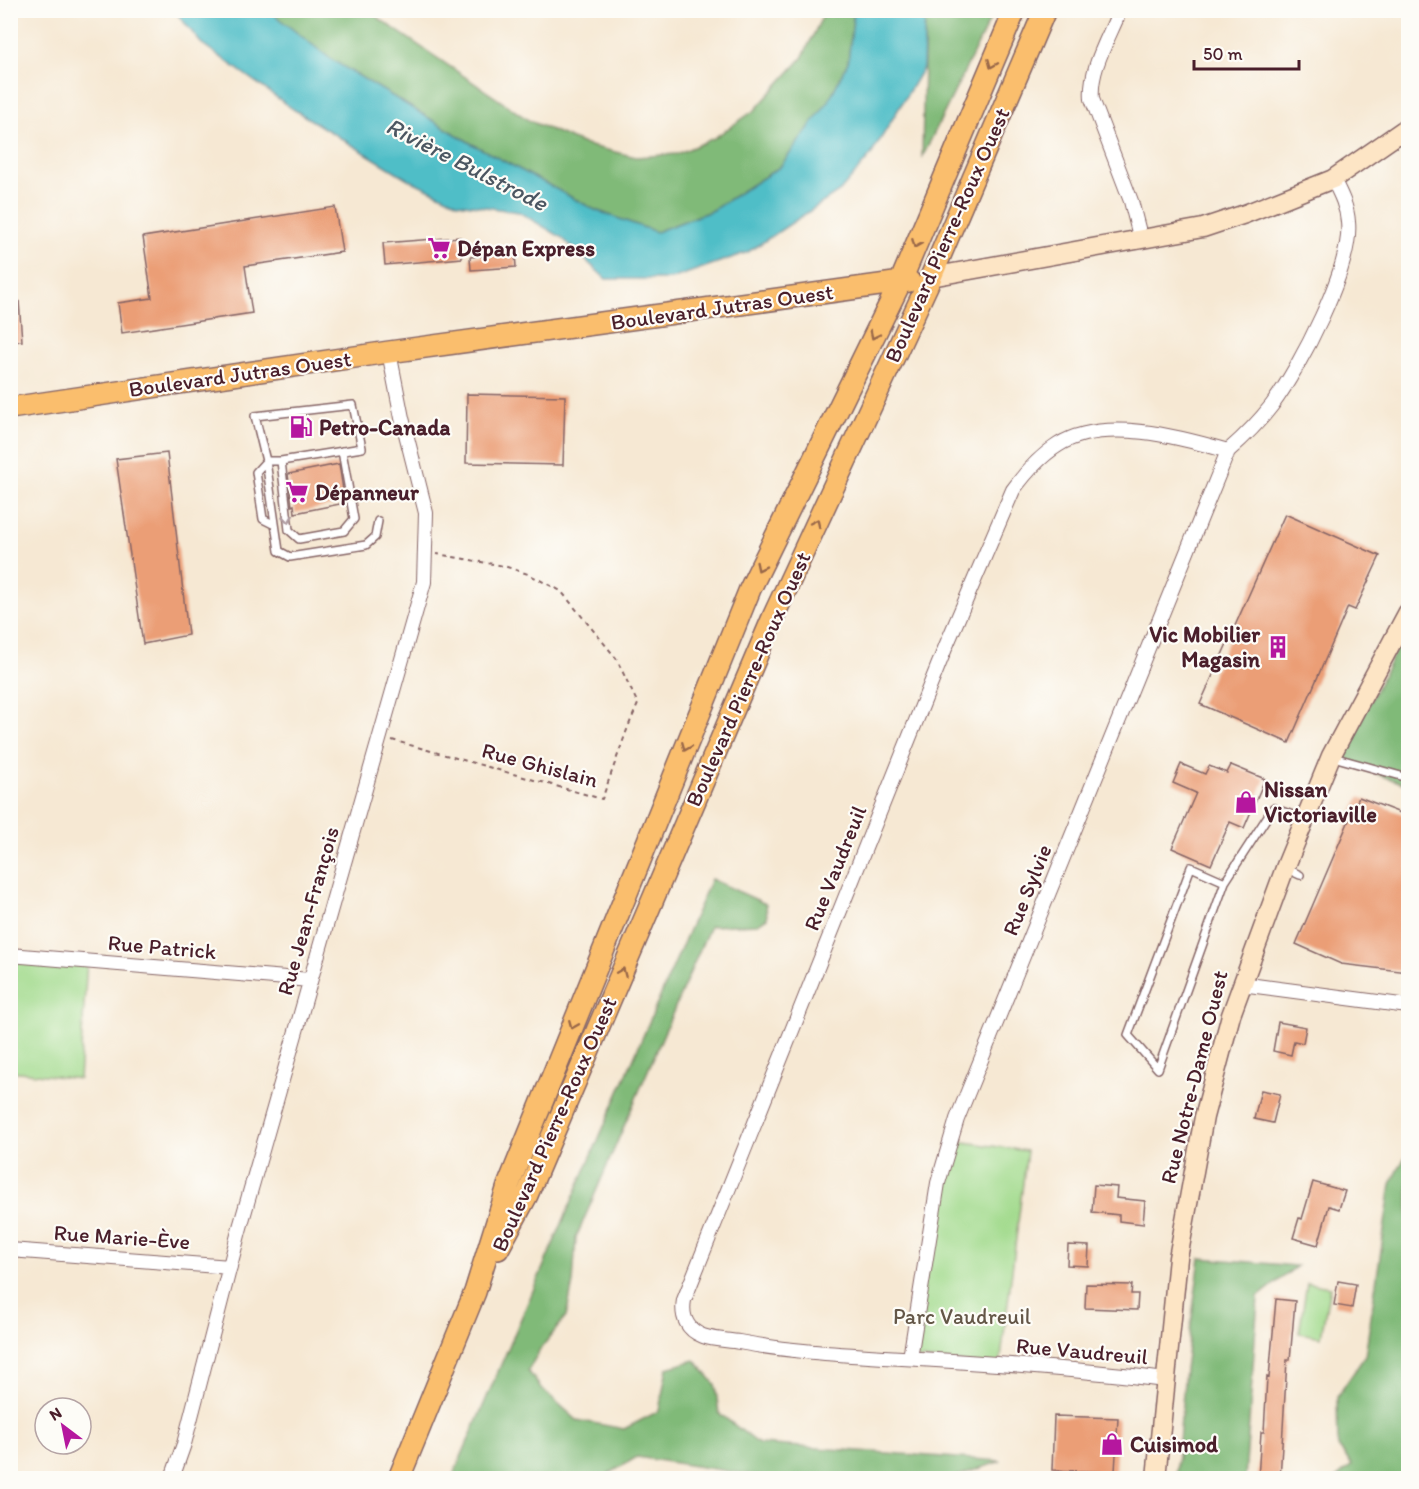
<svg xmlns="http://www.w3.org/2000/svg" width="1419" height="1489" font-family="Itim,sans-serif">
<rect width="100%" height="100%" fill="#fdfcf7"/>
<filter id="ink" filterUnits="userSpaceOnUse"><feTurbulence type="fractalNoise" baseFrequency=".0167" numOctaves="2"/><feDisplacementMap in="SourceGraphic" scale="12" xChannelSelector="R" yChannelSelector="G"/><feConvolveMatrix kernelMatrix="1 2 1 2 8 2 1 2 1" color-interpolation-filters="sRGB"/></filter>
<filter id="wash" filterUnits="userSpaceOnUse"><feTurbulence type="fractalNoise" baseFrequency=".008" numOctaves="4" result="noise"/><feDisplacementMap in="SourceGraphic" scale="24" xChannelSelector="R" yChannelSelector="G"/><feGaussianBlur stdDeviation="1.35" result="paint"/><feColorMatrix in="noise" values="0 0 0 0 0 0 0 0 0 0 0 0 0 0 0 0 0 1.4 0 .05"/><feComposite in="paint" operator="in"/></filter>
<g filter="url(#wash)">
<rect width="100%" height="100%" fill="#f6e8d3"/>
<path fill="#a1da8c" stroke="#767c5c" stroke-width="1.5" d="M10,955L87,962L79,1079L11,1071Z
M950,1140L1027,1151L1000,1366L910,1358Z
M1307,1283L1330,1287L1321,1337L1299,1333Z"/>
<path fill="#80ba78" stroke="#656c52" stroke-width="1.5" d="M269,11H368L530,121L586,145L636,157L677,154L714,138L755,110L802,58L825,11H854L848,62L828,102L780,167L711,211L656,232L595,210L472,144L332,60Z
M925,11H994L922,158Z
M1408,626V785L1340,761Z
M711,879L766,904L767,918L758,924L710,926L576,1238L573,1283L566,1317L541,1348L528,1371L541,1388L577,1420L624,1429L659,1411L667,1368L695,1360L715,1384L719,1413L759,1444L1001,1461L952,1478H772L637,1457L602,1478H452Z
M1406,1155H1408V1478H1336L1352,1465L1338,1447L1337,1397L1365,1356L1391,1184Z
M1200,1258L1297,1266L1258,1297L1245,1478H1176L1185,1369Z"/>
<path fill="#50bec7" stroke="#4d6e79" stroke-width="1.5" d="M175,11H269L332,60L472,144L595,210L656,232L711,211L780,167L828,102L848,62L854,11H925L923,68L871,155L840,191L748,252L671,279H606L561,237L519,212L458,203L408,179L293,109L201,43Z"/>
<g id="blocks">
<path fill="#eb9e76" d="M335,207L342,252L245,266L252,313L122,333L118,303L152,298L143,237Z
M460,237L462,258L385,265L383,243Z
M515,253L516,267L471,270L470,257Z
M10,301H19L22,341L10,342Z
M467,394L565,396L563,465L466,463Z
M167,453L188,635L143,644L116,459Z
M339,464L345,503L295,513L294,505L292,506L288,474Z
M1285,514L1380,556L1355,610L1348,607L1289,743L1200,704Z
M1181,764L1205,774L1209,766L1227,773L1231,765L1265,779L1244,828L1230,822L1211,865L1172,848L1196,793L1173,783Z
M1359,797L1408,816V972L1341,964L1296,944Z
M1278,1022L1306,1027L1303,1043L1294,1041L1291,1055L1273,1051Z
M1261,1090L1280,1094L1273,1123L1254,1119Z
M1313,1182L1345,1191L1339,1209L1329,1206L1318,1245L1293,1238L1299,1218L1302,1219Z
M1094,1185L1117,1187L1116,1198L1145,1201L1143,1224L1119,1221V1215L1092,1212Z
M1068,1245L1089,1246L1088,1266L1067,1265Z
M1338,1281L1356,1284L1352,1308L1334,1305Z
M1086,1284L1132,1285L1131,1294H1138L1137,1310L1085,1308Z
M1276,1299L1295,1301L1290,1360H1287L1280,1479H1258L1261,1432H1264L1267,1377L1269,1378Z
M1054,1416L1118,1418L1115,1472L1052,1470Z"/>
</g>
</g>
<g filter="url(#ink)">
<use href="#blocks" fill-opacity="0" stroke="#866566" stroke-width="1.5"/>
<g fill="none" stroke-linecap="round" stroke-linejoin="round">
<g stroke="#866566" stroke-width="10">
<path id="lane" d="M353,405L362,448L281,461H266L255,416Z
M266,461L279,551L290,557L366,545L375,537L378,521
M266,461L256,472L263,519L275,525
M281,461L289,530L299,539L344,531L354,519L342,451
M1333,757L1408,778
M1287,869L1300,875
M1225,882L1191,867L1128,1035L1158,1069L1225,882L1273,808L1304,819"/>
</g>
<g stroke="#866566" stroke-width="16">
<path id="street" d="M1120,10C1109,38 1089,69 1092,99L1131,201L1141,240
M10,955L310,980
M1241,984L1408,1006
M10,1250L230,1267
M910,1358L938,1183L957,1119L1228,451
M1165,1380C1072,1368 977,1362 884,1357C835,1354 787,1351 739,1342C728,1340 714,1340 703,1336C687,1330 681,1317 684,1300L946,646L1013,490C1026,472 1039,457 1058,445C1103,416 1180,437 1228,451C1244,437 1259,422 1272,405C1299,369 1353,266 1348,222C1347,206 1340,193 1333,179
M172,1478L184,1444L239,1231L424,582L426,513L402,418L389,352"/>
</g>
<g stroke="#866566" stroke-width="21">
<path id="secondary" d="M931,277L1203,228L1245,214L1333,179L1408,127
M1156,1478L1178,1258L1204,1117L1231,1015L1285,868L1331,756L1408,612"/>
</g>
<g stroke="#866566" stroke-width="24">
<path id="primary" d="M10,408L389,352L909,281
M498,1249L527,1195L774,615L931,277L1045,10
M399,1478L475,1292L508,1186L750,589L900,283L1015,10"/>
</g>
<path stroke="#866566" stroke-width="2" stroke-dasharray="4.5 4.5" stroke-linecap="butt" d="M392,740L602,799L628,727L638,704L616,658L561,591L528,574L504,566L437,554"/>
<use href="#lane" stroke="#fff" stroke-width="7"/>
<use href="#street" stroke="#fff" stroke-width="14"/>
<use href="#secondary" stroke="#fde5c5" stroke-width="18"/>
<use href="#primary" stroke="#fabe6d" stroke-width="21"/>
</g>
<defs><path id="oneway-chevron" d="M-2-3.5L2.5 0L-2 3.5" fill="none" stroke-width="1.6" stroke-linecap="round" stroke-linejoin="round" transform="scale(1.5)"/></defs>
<g stroke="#996749">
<use href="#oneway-chevron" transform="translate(992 64) rotate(113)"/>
<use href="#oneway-chevron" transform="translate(916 244) rotate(113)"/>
<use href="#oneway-chevron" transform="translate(874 335) rotate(116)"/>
<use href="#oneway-chevron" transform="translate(816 523) rotate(-65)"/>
<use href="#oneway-chevron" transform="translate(760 567) rotate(116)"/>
<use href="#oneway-chevron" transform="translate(686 747) rotate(112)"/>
<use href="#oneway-chevron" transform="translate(622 972) rotate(-67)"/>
<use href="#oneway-chevron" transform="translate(573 1025) rotate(112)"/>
</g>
<use stroke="#ae9aa0" href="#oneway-chevron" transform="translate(288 519) rotate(83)"/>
</g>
<defs>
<g id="supermarket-bare" transform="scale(1.8)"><path d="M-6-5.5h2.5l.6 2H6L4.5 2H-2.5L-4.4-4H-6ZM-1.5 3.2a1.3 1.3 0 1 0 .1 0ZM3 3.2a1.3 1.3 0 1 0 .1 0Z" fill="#b5179e" stroke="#fdfcf7" stroke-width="2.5" paint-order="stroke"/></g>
<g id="fuel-bare" transform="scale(1.8)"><path d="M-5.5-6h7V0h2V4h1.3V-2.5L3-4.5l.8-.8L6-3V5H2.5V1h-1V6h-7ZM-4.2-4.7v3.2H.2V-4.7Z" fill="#b5179e" stroke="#fdfcf7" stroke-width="2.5" paint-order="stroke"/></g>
<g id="building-bare" transform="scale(1.8)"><path d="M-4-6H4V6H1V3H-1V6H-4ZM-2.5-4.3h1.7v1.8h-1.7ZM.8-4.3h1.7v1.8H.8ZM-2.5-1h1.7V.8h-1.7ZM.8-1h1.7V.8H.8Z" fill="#b5179e" stroke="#fdfcf7" stroke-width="2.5" paint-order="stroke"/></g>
<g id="shop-bare" transform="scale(1.8)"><path d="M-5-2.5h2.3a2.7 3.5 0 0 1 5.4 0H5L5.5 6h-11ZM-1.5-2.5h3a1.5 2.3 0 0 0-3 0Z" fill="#b5179e" stroke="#fdfcf7" stroke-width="2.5" paint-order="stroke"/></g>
</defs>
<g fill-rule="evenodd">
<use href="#supermarket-bare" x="439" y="248"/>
<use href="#fuel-bare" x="301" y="427"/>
<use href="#supermarket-bare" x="297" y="492"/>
<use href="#building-bare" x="1278" y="647"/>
<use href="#shop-bare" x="1246" y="802"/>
<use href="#shop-bare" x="1112" y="1444"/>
</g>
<g text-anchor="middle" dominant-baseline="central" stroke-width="4.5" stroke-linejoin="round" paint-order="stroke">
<g font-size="22" fill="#4a1f2b" stroke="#fdfcf7">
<text transform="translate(947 235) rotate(-66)">Boulevard Pierre-Roux Ouest</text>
<text transform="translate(722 307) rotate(-8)">Boulevard Jutras Ouest</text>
<text transform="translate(240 374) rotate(-8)">Boulevard Jutras Ouest</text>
<text transform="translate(748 679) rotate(-66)">Boulevard Pierre-Roux Ouest</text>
<text transform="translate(540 765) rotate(15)">Rue Ghislain</text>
<text transform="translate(835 868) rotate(-68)">Rue Vaudreuil</text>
<text transform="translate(1027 890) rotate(-68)">Rue Sylvie</text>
<text transform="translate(308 911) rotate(-74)">Rue Jean-François</text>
<text transform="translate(162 947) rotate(5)">Rue Patrick</text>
<text transform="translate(1194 1077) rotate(-76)">Rue Notre-Dame Ouest</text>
<text transform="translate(554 1124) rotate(-66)">Boulevard Pierre-Roux Ouest</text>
<text transform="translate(122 1237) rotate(4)">Rue Marie-Ève</text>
<text transform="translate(1082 1351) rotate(5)">Rue Vaudreuil</text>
</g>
<g font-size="22" font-weight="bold" fill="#4a1f2b" stroke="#fdfcf7" text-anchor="start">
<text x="457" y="248">Dépan Express</text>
<text x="319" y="427">Petro-Canada</text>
<text x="315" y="492">Dépanneur</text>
<text x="1260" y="634" text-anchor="end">Vic Mobilier<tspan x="1260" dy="25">Magasin</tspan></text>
<text x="1264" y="789">Nissan<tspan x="1264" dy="25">Victoriaville</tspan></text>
<text x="1130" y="1444">Cuisimod</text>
</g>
<g font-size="22" fill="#645748" stroke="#fdfcf7">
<text x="962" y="1316">Parc Vaudreuil</text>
</g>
<g font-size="24" font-style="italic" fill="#4c5762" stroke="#fdfcf7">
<text transform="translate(467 164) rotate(27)">Rivière Bulstrode</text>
</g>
</g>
<rect width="1419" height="1489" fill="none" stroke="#fdfcf7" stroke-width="36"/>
<g transform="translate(63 1426) rotate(328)"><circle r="28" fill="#fdfcf7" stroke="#b5a4a5" stroke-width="1.5"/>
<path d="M0-4.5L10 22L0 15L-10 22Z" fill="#b5179e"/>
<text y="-9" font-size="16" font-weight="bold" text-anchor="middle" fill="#4a1f2b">N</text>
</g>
<path d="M1194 60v9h105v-9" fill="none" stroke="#4a1f2b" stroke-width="3"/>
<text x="1203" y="60" font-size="18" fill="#4a1f2b" stroke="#fdfcf7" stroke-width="4.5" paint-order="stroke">50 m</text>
</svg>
